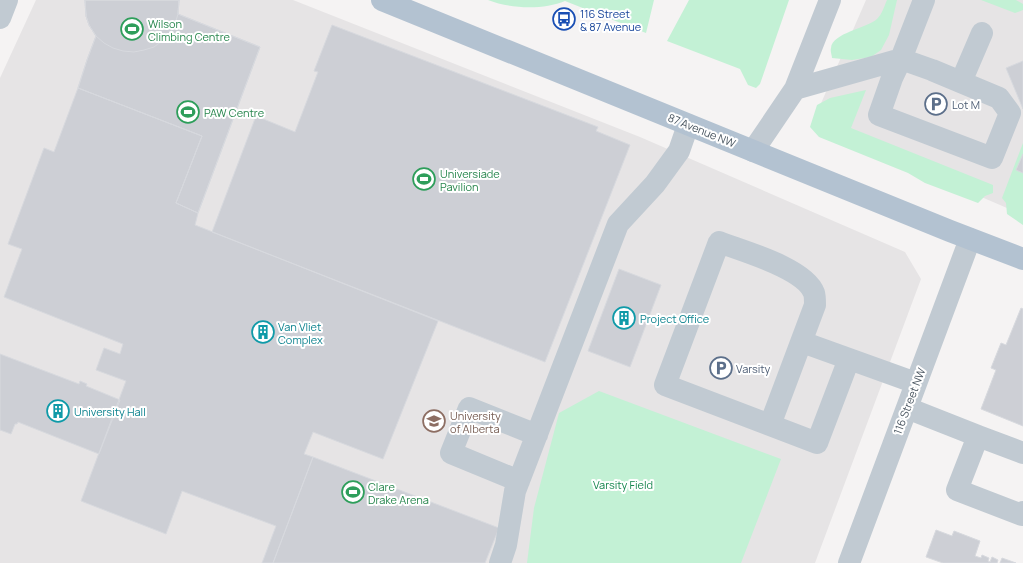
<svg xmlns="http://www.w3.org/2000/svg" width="1023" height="563" font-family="Manrope,sans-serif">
<rect width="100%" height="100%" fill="#f5f3f3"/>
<path fill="#e6e4e5" d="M36,0H293L640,137L905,252L921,279L815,563H0V78Z
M866,0H1023V215L812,124Z"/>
<path fill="#c3f1d5" d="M488,0H654L646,33L565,1C544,10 510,9 488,0Z
M689,0H789L760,84L756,88L748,85L740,69L667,41Z
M887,0H897L889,35L881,50L871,57L852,60L832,58C832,55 830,51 831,48C832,33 867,28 877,19C882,14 884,7 887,0Z
M981,0H1016L1023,4V10L1015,13Z
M866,90L851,128L993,185V193L985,196L978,203L925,183L908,173L819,137L810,127L817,105L830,98Z
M1023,143V154L1016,170L1023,173V225L1007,214L1006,203L1002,198Z
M599,391L781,459L741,563H527L534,508L559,413Z"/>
<path fill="#cdcfd5" stroke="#d7d9de" d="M85,0H179L178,14L260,47L198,213L176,203L202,136L78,88L87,60L96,36L89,25L86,16Z
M85,0H179L178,14L260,47L198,213L176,203L202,136L78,88L87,60L96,36L89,25L86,16Z
M85,0H179L178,14L175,24L170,33L162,41L154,47L144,50L134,52L123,51L113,48L104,43L96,36L89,25L86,16Z
M332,25L598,127L596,131L630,145L545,362L212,232L256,116L295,132L318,72L314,71Z
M1023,61V109L1006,68Z
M78,88L202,136L176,203L198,213L195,225L438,321L383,459L313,432L304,454L313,457L273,563H262L276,526L182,491L166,534L81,501L126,381L96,370L104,348L120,354L123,344L4,297L22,249L8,244L44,148L54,152Z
M1023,154V173L1016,170Z
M619,269L661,285L630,367L588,351Z
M1021,308L1023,309V426L981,409L996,370L991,368L1001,343L1006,345Z
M0,354L79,384L80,381L87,384L86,386L120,400L99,454L18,422L17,424H15L11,434L0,430Z
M313,457L499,528L485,563H273Z
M936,530L952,536L954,531L980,541L975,556L981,558L982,555L989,558L988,561L990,562L992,557L998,560L997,563H943L926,557Z
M1002,558L1016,563H1000Z"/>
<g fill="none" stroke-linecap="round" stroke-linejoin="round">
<path stroke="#c1cad2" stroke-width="22" d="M0,18L7,0
M901,59L932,70L999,98L1010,113L992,158L879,115L892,78Z
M961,82L982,33
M795,89L901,59L924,0
M753,151L795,89L830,0
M802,342L916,383
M907,408L978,436L957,490L1022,515L1023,512
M770,425L815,305C815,302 815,296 814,293C805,268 742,251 719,242L665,385L817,443L849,359
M978,436L1023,453
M519,481L451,453L469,408L537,435
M500,563L506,545L515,491L618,224L655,184L679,151L688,125
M849,563L970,239"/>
<path stroke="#b3c2d1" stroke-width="22" d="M382,0L950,231L1023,259"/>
</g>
<defs>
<g id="bus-ring" transform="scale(1.15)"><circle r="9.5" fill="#fff" stroke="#1a4fb4" stroke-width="1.5"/><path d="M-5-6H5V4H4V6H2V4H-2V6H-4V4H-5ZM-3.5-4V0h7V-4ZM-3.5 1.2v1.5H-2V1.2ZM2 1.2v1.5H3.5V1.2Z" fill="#1a4fb4"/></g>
<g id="stadium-ring" transform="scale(1.15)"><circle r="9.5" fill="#fff" stroke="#2e9e5b" stroke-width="1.5"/><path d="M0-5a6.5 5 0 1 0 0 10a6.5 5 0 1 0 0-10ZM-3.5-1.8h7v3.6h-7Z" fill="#2e9e5b"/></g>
<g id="parking-ring" transform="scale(1.15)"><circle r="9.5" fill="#fff" stroke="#5c6f8a" stroke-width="1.5"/><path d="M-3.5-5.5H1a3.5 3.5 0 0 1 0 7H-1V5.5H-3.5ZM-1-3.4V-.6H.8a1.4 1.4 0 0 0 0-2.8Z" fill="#5c6f8a"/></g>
<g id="building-ring" transform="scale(1.15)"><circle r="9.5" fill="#fff" stroke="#0f9aa8" stroke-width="1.5"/><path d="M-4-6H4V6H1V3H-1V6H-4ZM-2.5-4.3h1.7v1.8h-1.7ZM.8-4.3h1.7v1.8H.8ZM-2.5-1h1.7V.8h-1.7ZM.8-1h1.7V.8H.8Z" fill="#0f9aa8"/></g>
<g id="university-ring" transform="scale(1.15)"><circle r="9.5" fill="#fff" stroke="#8d6e63" stroke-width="1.5"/><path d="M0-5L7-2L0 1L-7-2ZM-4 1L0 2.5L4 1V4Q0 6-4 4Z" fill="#8d6e63"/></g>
</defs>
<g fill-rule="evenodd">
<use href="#bus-ring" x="564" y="19"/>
<use href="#stadium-ring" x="132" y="29"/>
<use href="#parking-ring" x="936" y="104"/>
<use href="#stadium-ring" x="188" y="112"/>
<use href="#stadium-ring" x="424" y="179"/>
<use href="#building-ring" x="624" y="318"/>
<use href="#building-ring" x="263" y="332"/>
<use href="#parking-ring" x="721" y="368"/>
<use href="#building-ring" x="58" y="411"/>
<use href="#university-ring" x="434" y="421"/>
<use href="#stadium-ring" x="353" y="492"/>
</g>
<g text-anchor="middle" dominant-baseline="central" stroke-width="4" stroke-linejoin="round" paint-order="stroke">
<g font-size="11" fill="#164399" stroke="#fff" text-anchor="start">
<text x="580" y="13">116 Street<tspan x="580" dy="13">&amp; 87 Avenue</tspan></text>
</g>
<g font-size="11" fill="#27864d" stroke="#fff" text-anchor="start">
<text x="148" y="23">Wilson<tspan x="148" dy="13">Climbing Centre</tspan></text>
<text x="204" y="112">PAW Centre</text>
<text x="440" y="173">Universiade<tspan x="440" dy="13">Pavilion</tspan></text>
<text x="368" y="486">Clare<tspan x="368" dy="13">Drake Arena</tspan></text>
</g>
<g font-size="11" fill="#4e5e75" stroke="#fff" text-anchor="start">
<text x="952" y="104">Lot M</text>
<text x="736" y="368">Varsity</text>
</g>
<g font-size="11" fill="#4a5661" stroke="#fff">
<text transform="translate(702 130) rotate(22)">87 Avenue NW</text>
<text transform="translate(909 401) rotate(-69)">116 Street NW</text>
</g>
<g font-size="11" fill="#0d838f" stroke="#fff" text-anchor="start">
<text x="640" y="318">Project Office</text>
<text x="278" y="326">Van Vliet<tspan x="278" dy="13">Complex</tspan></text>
<text x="74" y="411">University Hall</text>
</g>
<g font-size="11" fill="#785e54" stroke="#fff" text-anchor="start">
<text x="450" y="415">University<tspan x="450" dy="13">of Alberta</tspan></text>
</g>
<g font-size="11" fill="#17864f" stroke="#fff">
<text x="623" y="484">Varsity Field</text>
</g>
</g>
</svg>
